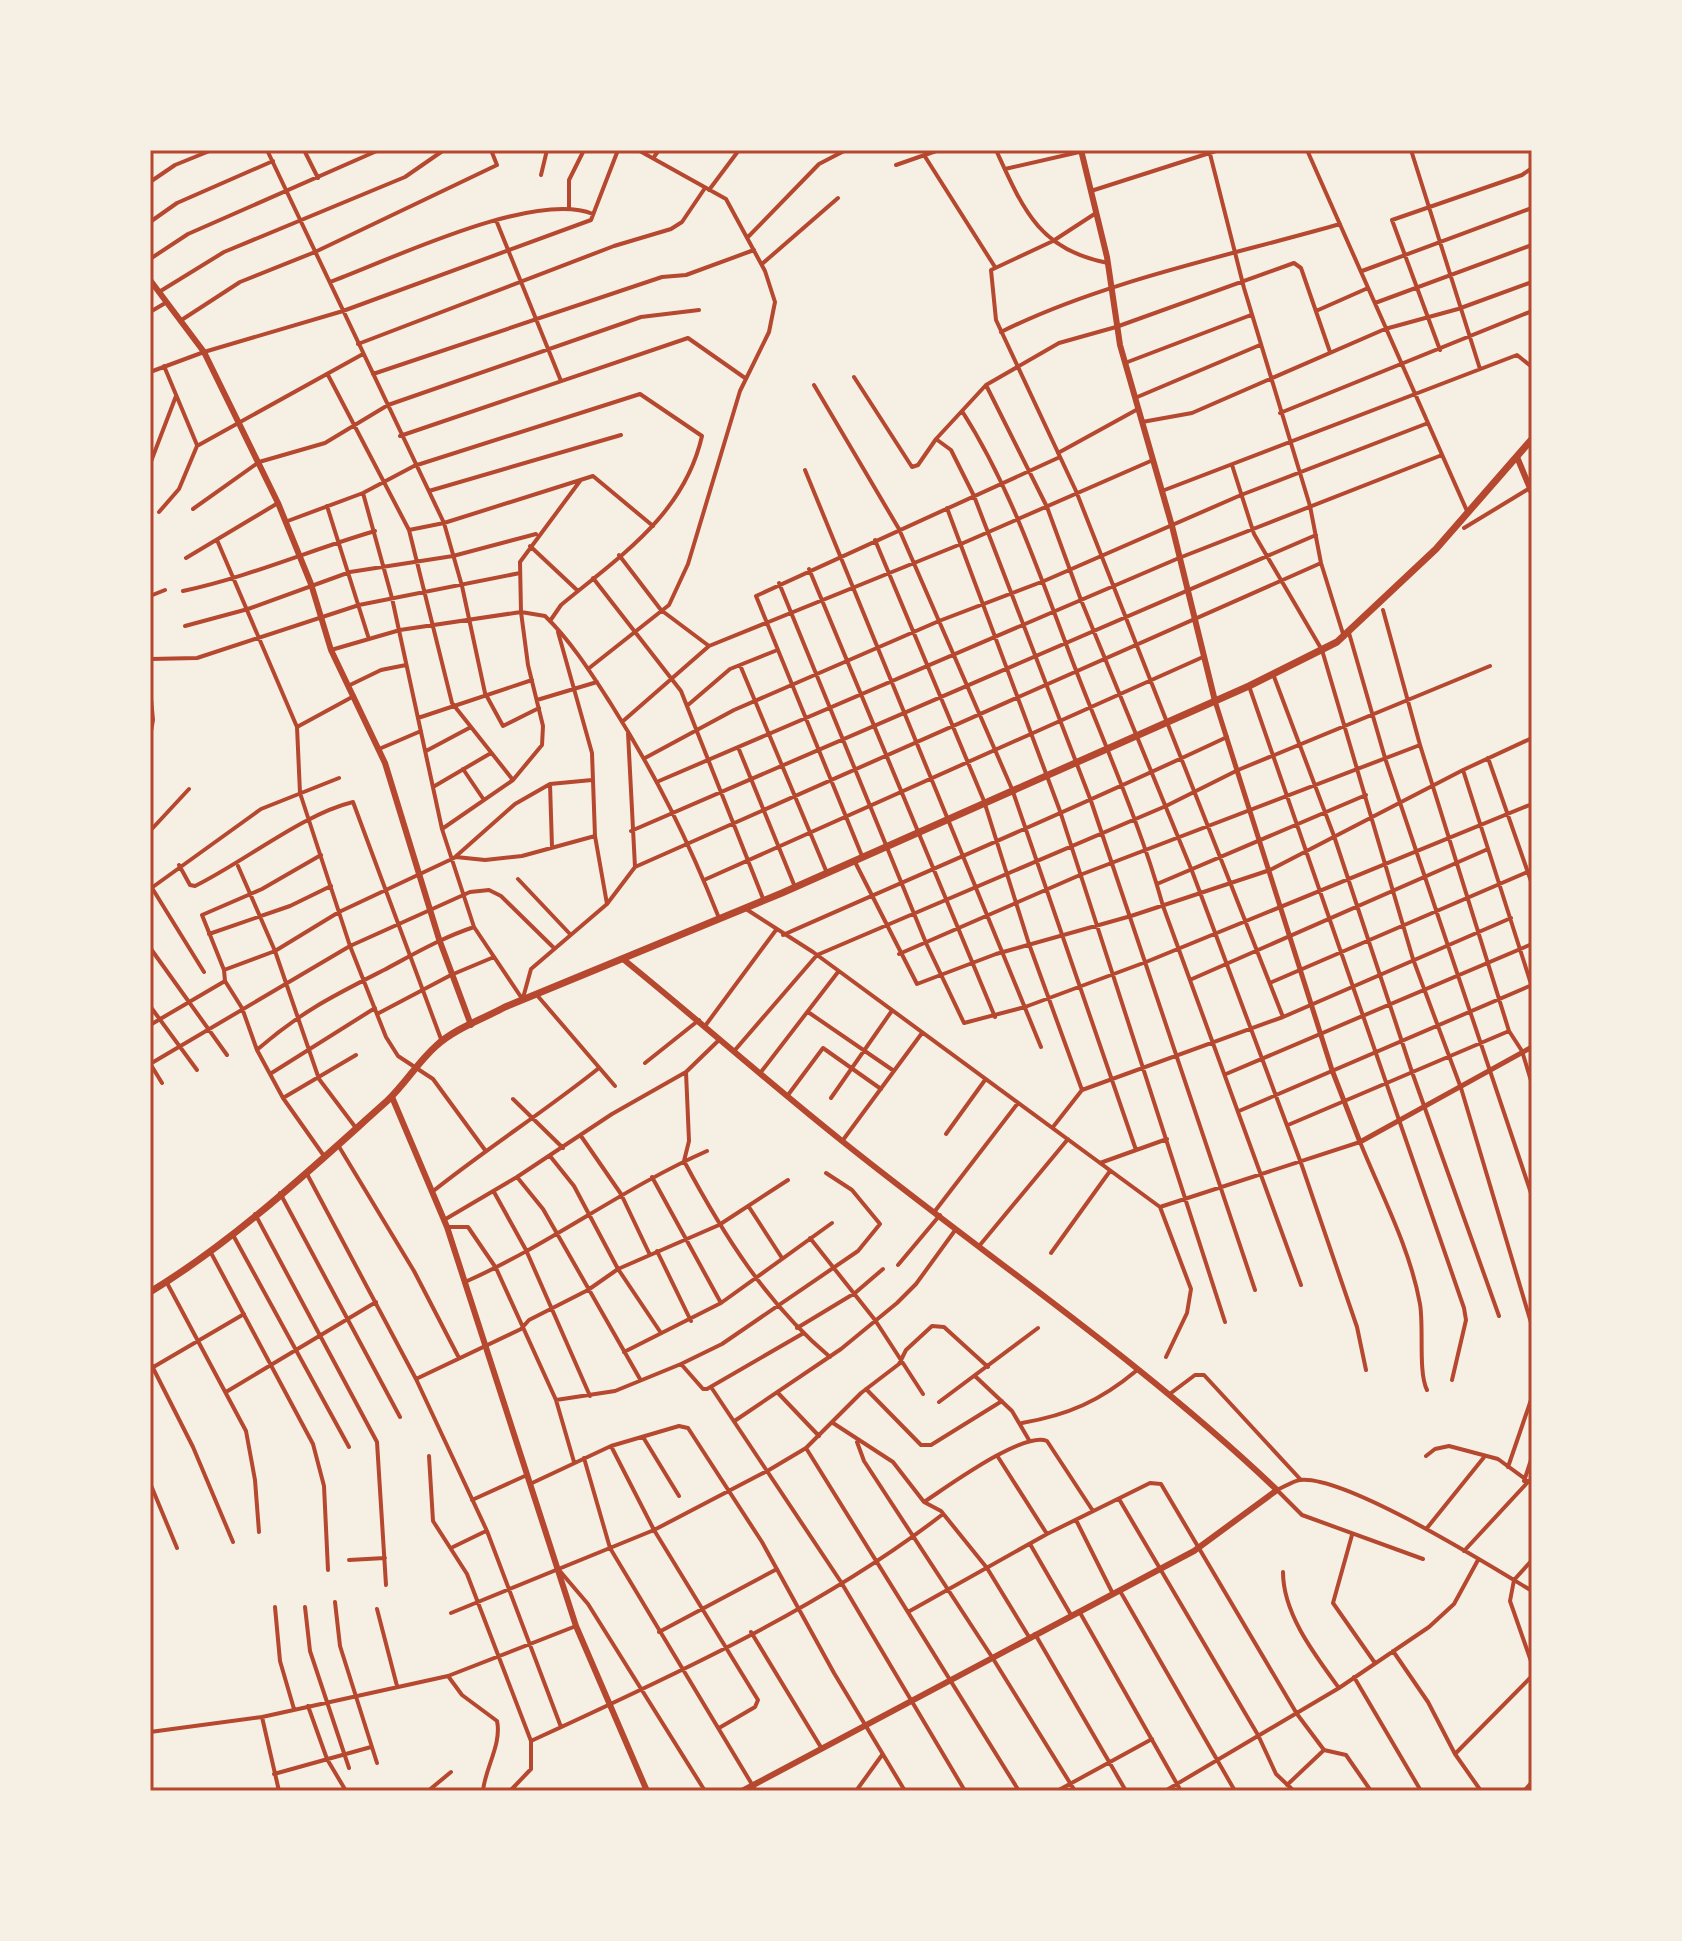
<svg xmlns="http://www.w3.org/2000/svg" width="1682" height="1941" font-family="'Alegreya Sans',sans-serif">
<rect width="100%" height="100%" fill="#f6efe4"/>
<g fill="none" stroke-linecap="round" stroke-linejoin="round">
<path stroke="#b5482f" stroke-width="4" d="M267,150L444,523L462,586L485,693L503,726L539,708
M304,150L318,178
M996,150C1023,209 1039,250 1108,263
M1209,150L1244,288L1310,506L1321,563L1344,637
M1307,150L1467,511
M1411,150L1480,369
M924,155L995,267
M654,157L659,150
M896,165L939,150
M1005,169L1088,150
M541,175L547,150
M150,182L175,165L212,150
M709,190L739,150
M1091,191L1219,150
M569,207V180L584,150
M1096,213L1053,241L991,270L996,320L1076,491L1283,1017
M496,220L561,381
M150,222L177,203L273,161
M748,237L819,164L846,150
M150,259L188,234L379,150
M762,264L838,198
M1362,271L1532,208
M330,282C392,259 534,190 593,214
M159,292L224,252L405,177L444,150
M1375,303L1532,245
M1316,311L1368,288
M150,312L167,302
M180,321L240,282L315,252L497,165L491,150
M1001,332C1100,282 1232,255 1340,224
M358,344L614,246L671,229L682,222L705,188
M1440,350L1392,220L1522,175L1532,168
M1125,363L1251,315
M164,366L197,445
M150,372L204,352L343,311L591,220L618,150
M373,374L662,277L686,275L754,250
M328,375L409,530L452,703L513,780
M854,377L912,467L918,465L936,439L986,385L1059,343L1116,327L1294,263L1301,268L1330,352
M814,385L899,529L1012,789L1136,1150
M986,385L1047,507L1081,600L1192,871L1301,1163L1357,1327L1366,1370
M1135,398L1260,345
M962,411C1008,483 1036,564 1066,644C1098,731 1138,816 1163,906L1301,1285
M1280,413L1532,311
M1142,422L1192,413L1385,329L1458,309L1532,282
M400,436L688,338L745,378
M936,439L951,450L974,496L1091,801L1255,1290
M1058,453L1138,409
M150,464L176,396
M1232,465L1254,534L1322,650L1413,959L1461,1088L1532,1326
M805,470L1041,1047
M429,491L621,435
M1162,491L1517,355L1532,367
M363,493L392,598L442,829L474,927L523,1000
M327,506L368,636
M947,508L1060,811L1225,1322
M193,509L259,462L325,443L388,405L641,317L699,310
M159,512L179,489L197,446L363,354
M285,522L363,493L414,466L640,394L702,436C684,515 620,556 561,605L550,621
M1464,528L1530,488
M409,530L444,523L593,476L653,526
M217,540L297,727L300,793L350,946L386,1037L398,1056L433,1079L485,1150
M875,540L984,801L1029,944L1082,1090
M530,546L578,591
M619,555L661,610L709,646
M186,558L278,503
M809,569L995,1017
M593,578L681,691L764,901
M779,583L926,943L964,1023L1025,1007L1146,962L1532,804
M183,591C249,577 310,550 375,531
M150,596L165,590
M185,626L248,609L350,572L453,556L536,534
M558,632L592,753L595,836L607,904
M1349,633L1385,758L1532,1196
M331,650L400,630L521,612L545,616C571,641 591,673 611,704C656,775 688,840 719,918
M150,659L197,658L359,605L520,573
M740,665L827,873
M588,669L669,605L688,564L740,391L769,332L775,302L765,271L726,199L638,150
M1273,674L1334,836L1412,1072L1499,1316
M350,685L381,670L406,665
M1249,686L1464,1308L1466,1320L1452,1380
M150,688L153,720L150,737
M537,700L597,682
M688,705L730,669L775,651
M418,718L532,680
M622,722L709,646L961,544L1153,460
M297,727L354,696
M1420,745L1509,1031
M738,747L795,887
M379,749L421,731
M426,751L471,727
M645,758L734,710L939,621L1044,581L1241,495L1428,423
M1488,758L1532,884
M463,769L484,800
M1463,770L1531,984
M659,781L1179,558L1442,455
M550,784L552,847
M433,787L491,753
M442,829L513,780L542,745L543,726L528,665L521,612L520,562L580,481
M150,831L189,789
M631,831L1316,535
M321,855L262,889L202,915L224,970L225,981L242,1008L257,1050L283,1098L324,1156
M862,856L756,596L1060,457
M456,857L485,860L522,856L595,836
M854,860L917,984L996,954L1131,916L1270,870L1463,770L1532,738
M179,865L190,885L195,886C244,862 303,814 353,802L441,1039
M238,866L275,951L319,1079L356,1128
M635,867L1321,563
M518,879L569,933
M704,880L1203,657
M1157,884L1366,795
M152,888L204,972
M150,889L261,809L339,778
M746,909L813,952L1160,1207L1360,1142C1381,1194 1410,1248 1420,1304C1424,1327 1418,1372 1427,1390
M209,934L290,906L331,886
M783,935C932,869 1081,806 1227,737
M151,949L227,1055
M899,954L1080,875L1420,745L1383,610
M224,970L275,951L339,912L454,858L515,804L550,784L592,780
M1192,979L1488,849
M1272,982L1532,870
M536,994L615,1086
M523,998L531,969L607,904L635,867L628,733
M150,1006L197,1070
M808,1012L894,1071
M377,1014L451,975L494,957
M150,1025L225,981
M705,1026L776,930
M258,1049C302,1011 333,996 384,970C414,954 441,938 474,927
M735,1050L817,955L1166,806L1238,770L1490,666
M645,1063L699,1020
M150,1064L350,946L470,892L489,890L501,896L554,948
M151,1065L162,1083
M686,1072L689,1141L684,1161C723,1234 766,1303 830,1357
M761,1072L838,972
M270,1074L375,1008
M1226,1074L1532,944
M788,1095L823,1048L881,1089
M283,1098L356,1055
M831,1098L891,1012
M513,1099L563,1148
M1239,1111L1532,985
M1288,1125L1509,1031L1522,1051L1532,1084
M1053,1127L1082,1090L1283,1017L1511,918
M946,1134L985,1080
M581,1136L621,1194L650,1255
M843,1140L922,1033
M338,1145L414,1271L459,1358
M550,1156L574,1186L618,1269L661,1333
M1100,1163L1167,1139
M307,1174L416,1379L487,1531L561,1727
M517,1177L543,1209L640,1379
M652,1177L721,1303
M432,1192C487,1148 544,1112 599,1068
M494,1192L526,1250L590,1396
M280,1193L400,1417
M749,1207L782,1258
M1160,1207L1191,1289L1187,1313L1166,1357
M935,1211L1018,1103
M255,1214L377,1442L386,1585
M444,1220L517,1177L612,1114L686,1072L719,1040
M447,1227H468L496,1268L556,1400L574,1462
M233,1235L349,1447
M810,1238L875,1320L923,1394
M980,1245L1068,1139
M210,1251L313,1444L324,1486L328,1570
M657,1251L691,1321
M1051,1253L1110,1171
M898,1265L940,1215
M465,1282C549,1245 623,1188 707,1151
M167,1283L246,1431L255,1480L259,1532
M797,1328L855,1293L883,1269
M624,1352L721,1303L832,1223
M150,1362L193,1447L233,1542
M681,1364L722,1344L858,1251L880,1224L852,1190L826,1173
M150,1369L244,1314
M976,1377L1012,1411L1029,1440
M416,1379L521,1329L529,1320L588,1290L618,1269L719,1225L788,1180
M711,1387L841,1582L965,1791
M866,1389L921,1445H931L1002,1401
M226,1392L376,1302
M778,1393L819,1436
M1171,1393L1195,1375H1204L1301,1480
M556,1400L615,1391L681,1364L703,1389H707L802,1334
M939,1402L1038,1328
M736,1420L841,1349L897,1303L916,1284L956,1229
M833,1423L893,1462L924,1502L941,1511L987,1568L1029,1637
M1022,1423C1068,1415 1100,1401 1136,1371
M643,1437L679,1496
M857,1442L864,1461L992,1657L1075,1791
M611,1446L654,1530L758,1700L755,1707L719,1728
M806,1448L1019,1791
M429,1456L433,1521L467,1574L531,1741V1769L510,1791
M1426,1456L1435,1449L1449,1446L1498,1459L1532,1484
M998,1457L1047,1534
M584,1458L610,1548L756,1791
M1508,1467L1532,1397
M1524,1481L1532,1457
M150,1483L177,1548
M530,1484L611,1446L679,1426L688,1428L762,1542L834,1673L905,1791
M1119,1499L1258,1735L1276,1774L1294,1791
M472,1500L527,1475
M924,1502C947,1487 1023,1431 1047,1441L1093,1511
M1076,1520L1113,1594
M1427,1528L1485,1456
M1352,1535L1333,1603L1375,1663
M1030,1544L1071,1615
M453,1547L486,1531
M1464,1551L1527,1483
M1423,1559L1302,1515L1277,1490C1284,1487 1293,1481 1300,1480C1345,1475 1489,1565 1532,1591
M349,1560L385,1558
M1532,1560L1514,1580L1510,1601L1532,1664
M559,1570L588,1604L705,1791
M1283,1572C1283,1614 1315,1655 1339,1688
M1120,1591L1235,1791
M335,1602L340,1646L377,1763
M275,1607L280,1661L294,1709
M305,1607L310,1651L349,1768
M377,1609L397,1686
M1079,1611L1181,1791
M908,1612L1047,1534L1150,1483L1161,1484L1297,1714L1324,1750L1287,1785
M451,1613L654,1530L769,1470L806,1448L861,1393L899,1364L906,1350L932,1326L944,1327L988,1367
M659,1632L777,1569
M751,1632L822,1749
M1035,1634L1126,1791
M1393,1651L1428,1702L1455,1754L1481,1791
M448,1676L462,1695L497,1721C502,1744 485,1768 483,1791
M1354,1677L1421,1791
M308,1706L327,1759L346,1791
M262,1717L279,1791
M150,1732L262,1717L448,1676L576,1626
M531,1741C670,1677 822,1608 943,1514
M1324,1750L1346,1755L1371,1791
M1455,1754L1532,1676
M274,1774L371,1747
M428,1791L451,1772
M856,1791L882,1755
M1057,1791L1152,1739
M1165,1791L1339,1688L1429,1627L1454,1604L1478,1560
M1524,1791L1532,1782"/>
<path stroke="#b5482f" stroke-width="5" d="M1215,701L1332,1070L1360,1142L1532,1047"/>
<path stroke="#b5482f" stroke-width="6" d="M1081,150L1107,257L1120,345L1172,526L1215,701
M150,280L204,352L278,503L311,584L331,650L385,763L439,939L471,1025
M1517,457L1532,493
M623,959C697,1019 768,1082 842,1141C988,1258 1143,1362 1277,1490L1194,1551L742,1791
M392,1097L447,1227L576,1626L647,1791"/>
<path stroke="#b5482f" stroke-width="7" d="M150,1292C236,1240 313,1167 387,1101C405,1084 418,1062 436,1046C454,1029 483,1019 505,1007L782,893L1249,686L1337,642L1436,549L1532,439"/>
</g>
<rect width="1682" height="1941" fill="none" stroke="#f6efe4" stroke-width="304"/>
<rect x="152" y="152" width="1378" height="1637" fill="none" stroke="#b5482f" stroke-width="3"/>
</svg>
